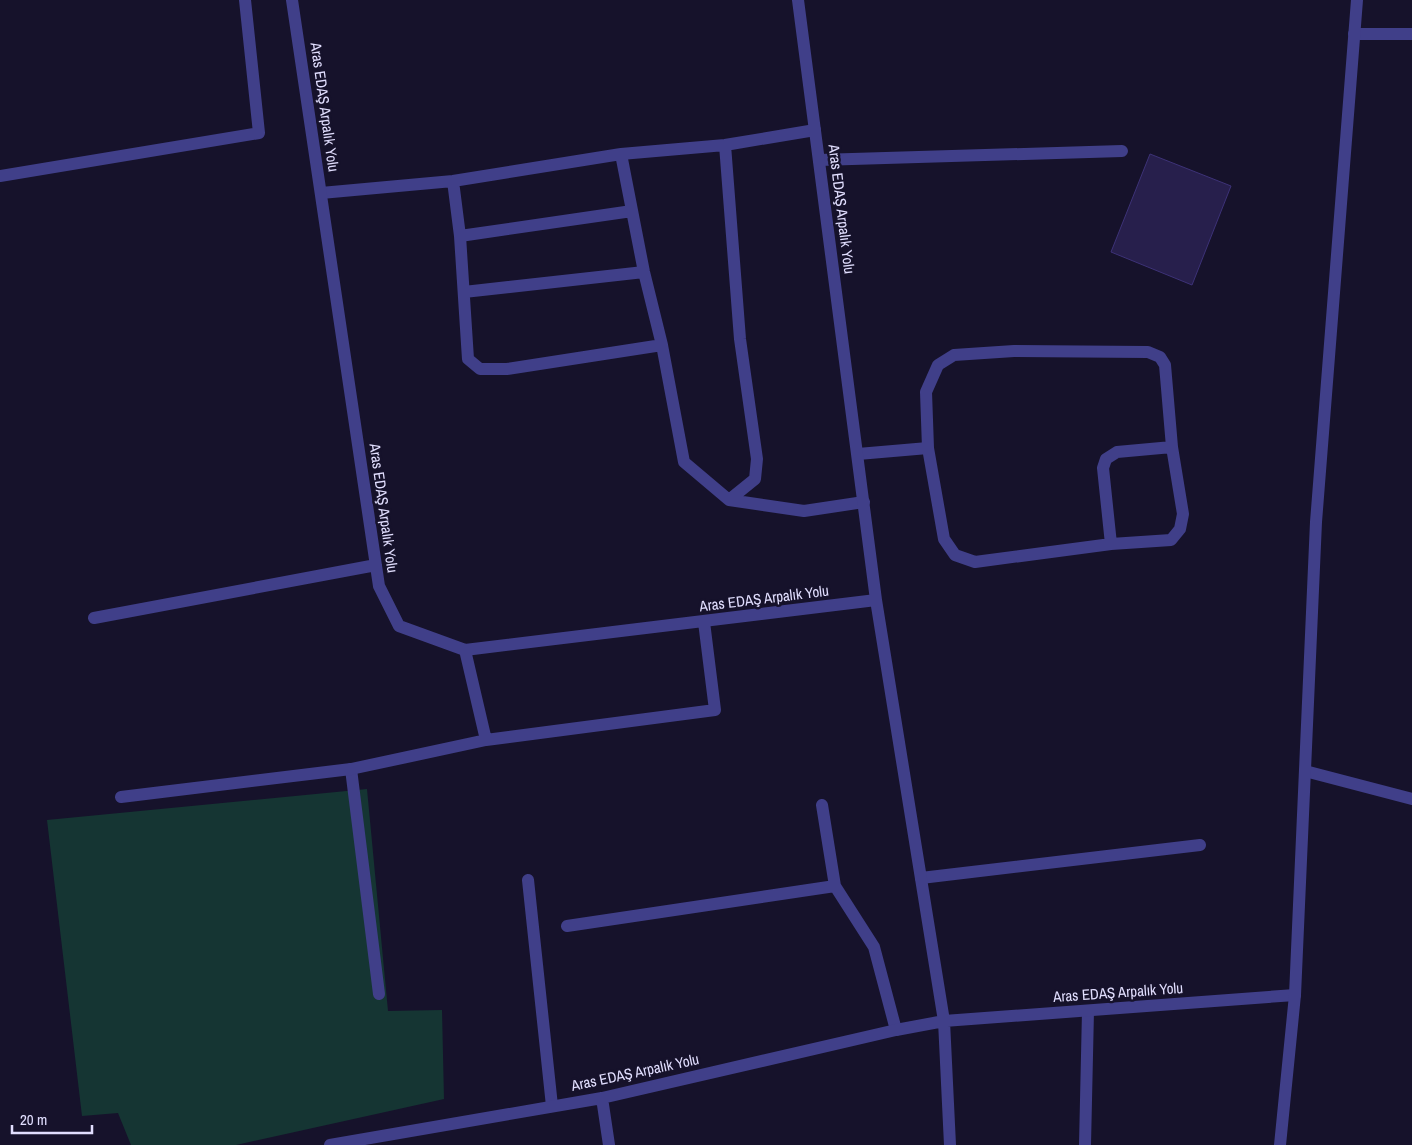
<svg xmlns="http://www.w3.org/2000/svg" width="1412" height="1145" font-family="'Archivo Narrow',sans-serif">
<rect width="100%" height="100%" fill="#16122b"/>
<path fill="#153533" d="M367,789L388,1011L442,1010L444,1099L236,1145H131L118,1113L82,1116L47,820Z"/>
<path fill="#271f4c" stroke="#3d3277" d="M1150,154L1231,186L1192,285L1111,252Z"/>
<g fill="none" stroke-linecap="round" stroke-linejoin="round">
<path stroke="#403f89" stroke-width="12" d="M1354,34H1412
M725,145L740,339L757,459L755,479L729,500
M621,154L644,272L662,345L684,462L729,500L804,511L864,502
M819,160L1122,151
M453,181L460,236L468,359L480,369H507L662,345
M321,193L453,181L621,154L725,145L815,130
M460,236L632,211
M464,292L644,272
M1014,351L1148,352L1160,357L1165,365L1172,447L1183,514L1180,529L1171,540L1111,544L975,562L955,555L944,539L928,448L926,392L938,365L954,355Z
M858,454L928,448
M1111,544L1103,468L1106,459L1117,452L1172,447
M351,769L379,994
M822,805L835,886L874,947L896,1030
M921,878L1200,845
M528,880L552,1106
M567,926L835,886
M1085,1145L1088,1011"/>
<path stroke="#403f89" stroke-width="12" d="M292,0L379,586L399,626L465,650L876,600
M0,176L259,133L245,0
M94,618L376,565
M486,740L715,710L704,622
M1305,771L1412,799
M121,797L351,769L486,740L465,650
M602,1098L609,1145
M330,1145L602,1098L896,1030L944,1021L876,600L798,0
M950,1145L944,1021L1295,995"/>
<path stroke="#403f89" stroke-width="12" d="M1280,1145L1295,995L1316,522L1357,0"/>
</g>
<g text-anchor="middle" dominant-baseline="central" stroke-width="5" stroke-linejoin="round" paint-order="stroke">
<g font-size="15" fill="#e1defe" stroke="#16122b">
<text transform="translate(325 107) rotate(82)">Aras EDAŞ Arpalık Yolu</text>
<text transform="translate(842 209) rotate(83)">Aras EDAŞ Arpalık Yolu</text>
<text transform="translate(384 508) rotate(82)">Aras EDAŞ Arpalık Yolu</text>
<text transform="translate(764 598) rotate(-7)">Aras EDAŞ Arpalık Yolu</text>
<text transform="translate(1118 992) rotate(-4)">Aras EDAŞ Arpalık Yolu</text>
<text transform="translate(635 1072) rotate(-12)">Aras EDAŞ Arpalık Yolu</text>
</g>
</g>
<path d="M12 1125v8h80v-8" fill="none" stroke="#e1defe" stroke-width="2.5"/>
<text x="20" y="1125" font-size="15" fill="#e1defe" stroke="#16122b" stroke-width="4" paint-order="stroke">20 m</text>
</svg>
